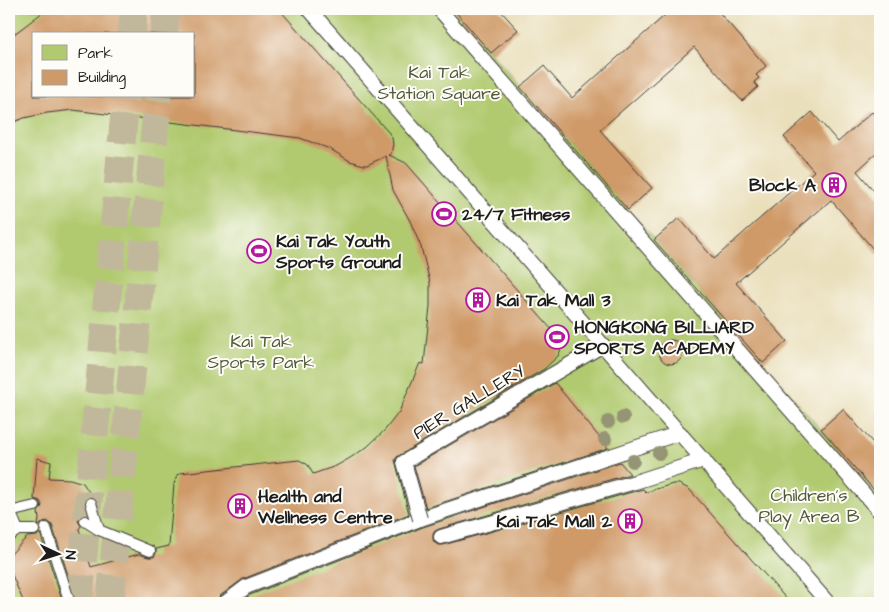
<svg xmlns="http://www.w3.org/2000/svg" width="889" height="612" font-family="'Architects Daughter',sans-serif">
<rect width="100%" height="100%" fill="#fdfcf7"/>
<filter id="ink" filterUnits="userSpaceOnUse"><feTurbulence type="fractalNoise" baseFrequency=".02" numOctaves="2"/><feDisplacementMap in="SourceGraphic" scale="10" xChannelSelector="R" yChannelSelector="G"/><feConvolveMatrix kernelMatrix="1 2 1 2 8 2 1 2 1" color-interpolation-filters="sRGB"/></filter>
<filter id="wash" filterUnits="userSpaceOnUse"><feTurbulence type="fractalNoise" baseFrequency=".0096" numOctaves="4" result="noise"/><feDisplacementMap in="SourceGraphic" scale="20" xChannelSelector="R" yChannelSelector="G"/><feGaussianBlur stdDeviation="1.12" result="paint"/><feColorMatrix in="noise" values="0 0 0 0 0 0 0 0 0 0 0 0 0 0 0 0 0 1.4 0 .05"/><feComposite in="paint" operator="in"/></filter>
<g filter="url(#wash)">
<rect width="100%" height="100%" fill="#eadfbb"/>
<path fill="#b1ca70" stroke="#667346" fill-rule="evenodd" d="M9,9H453L520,87L880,497V603H9V581L14,578L9,568ZM34,34H194V96H34Z"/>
<g id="blocks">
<path fill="#cf9a68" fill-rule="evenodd" d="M47,9H279L389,133L392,138L393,144L391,154L389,155L406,163L559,338L561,344V349L558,356L544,369L397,457L395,460L396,464L409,514L243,579L220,596L217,599L216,603H77L52,525L50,523L47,521L43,522L39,526L38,525L39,519L38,512L41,508L42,505L40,501L34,499L37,458L51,462L49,478L70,479L83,483L89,492L90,496L86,498L84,502L87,515H81L79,518L78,521L81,526L79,529L91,567L139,554L148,557H154L156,553V549L169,546L174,484L177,476L180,473L299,460L303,462L308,465L313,474L336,466L350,458L367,447L385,430L399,412L420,363L424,364L430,306V282L421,247L410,221L393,190L386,156L367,165H364L350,161L330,149L300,138L73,110L47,113L24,118L9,124V38ZM34,34H194V96H34Z
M453,9H499L518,30L491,53Z
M672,9H716L766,66L756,75L759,78L754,82L758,87L742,101L694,47L600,130L652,188L628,210L520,87L544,66L572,98Z
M812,112L838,142L872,112L880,122V150L857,171L880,198V257L831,200L736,283L787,341L763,363L654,240L679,218L714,259L814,171L784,137Z
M659 352a12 12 0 1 1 24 0a12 12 0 1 1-24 0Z
M555,383L608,448L426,508L414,466Z
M843,409L880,451V497L821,429Z
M620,462L630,474L439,529L435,531L433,534V540L435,543L438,545H443L643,489L646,492L673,484H679L689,489L790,603H239L250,595L423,527Z
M40,533L63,603H24L9,568V556L27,537L37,536Z"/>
</g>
</g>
<g filter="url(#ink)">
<use href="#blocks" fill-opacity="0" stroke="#3b3934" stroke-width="1"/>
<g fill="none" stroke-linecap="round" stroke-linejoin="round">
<path stroke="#c1b89b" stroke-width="28" stroke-dasharray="28 14" stroke-linecap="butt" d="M132,34L134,9
M164,34L166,9
M79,603L126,96
M110,603L158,96"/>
<g stroke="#3b3934" stroke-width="12">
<path id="service" d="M91,503L99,530
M10,511L18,530
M9,512L35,506
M85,521L99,530L150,551
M46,528L70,603
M9,536L18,530H34"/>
</g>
<g stroke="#3b3934" stroke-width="16">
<path id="pedestrian" d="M309,9L828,603
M439,9L880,512
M550,376L603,345
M441,537L635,482L704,460
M225,603L246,587L420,519L680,433"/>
</g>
<use href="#service" stroke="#fff" stroke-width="10"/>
<use href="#pedestrian" stroke="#fff" stroke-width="14"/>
<g stroke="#3b3934" stroke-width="16" stroke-linecap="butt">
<path id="pedestrian-bridge" d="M420,519L404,462L550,376"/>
</g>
<use href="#pedestrian-bridge" stroke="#fff" stroke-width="14"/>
</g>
<g fill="#959574">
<circle cx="623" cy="417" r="7"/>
<circle cx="608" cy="422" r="7"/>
<circle cx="605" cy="439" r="7"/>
<circle cx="659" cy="453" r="7"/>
<circle cx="633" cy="461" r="7"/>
</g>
</g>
<defs>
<g id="building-ring" transform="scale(1.25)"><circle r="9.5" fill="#fdfcf7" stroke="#b5179e" stroke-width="1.5"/><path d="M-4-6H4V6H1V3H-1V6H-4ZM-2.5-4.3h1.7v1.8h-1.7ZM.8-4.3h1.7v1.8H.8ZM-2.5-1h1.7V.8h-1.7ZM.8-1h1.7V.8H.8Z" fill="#b5179e"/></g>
<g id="stadium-ring" transform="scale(1.25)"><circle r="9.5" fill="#fdfcf7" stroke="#b5179e" stroke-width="1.5"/><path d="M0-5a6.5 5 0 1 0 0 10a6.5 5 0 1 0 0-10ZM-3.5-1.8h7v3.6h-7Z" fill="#b5179e"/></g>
</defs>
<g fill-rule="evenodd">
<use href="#building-ring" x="834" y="185"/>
<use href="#stadium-ring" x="444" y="214"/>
<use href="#stadium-ring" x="259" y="251"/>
<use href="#building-ring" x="478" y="300"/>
<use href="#stadium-ring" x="557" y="337"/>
<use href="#building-ring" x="240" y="506"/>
<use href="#building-ring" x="630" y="521"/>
</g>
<g text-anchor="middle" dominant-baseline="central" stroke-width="4" stroke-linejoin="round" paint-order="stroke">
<g font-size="18" fill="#505939" stroke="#fdfcf7">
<text x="439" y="72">Kai Tak<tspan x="439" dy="21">Station Square</tspan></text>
<text x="261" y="341">Kai Tak<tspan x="261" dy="21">Sports Park</tspan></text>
<text x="809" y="495">Children's<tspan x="809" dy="21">Play Area B</tspan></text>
</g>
<g font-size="18" font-weight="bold" fill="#1c1c1c" stroke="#fdfcf7" text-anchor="start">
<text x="816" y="185" text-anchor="end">Block A</text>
<text x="462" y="214">24/7 Fitness</text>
<text x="276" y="241">Kai Tak Youth<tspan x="276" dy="21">Sports Ground</tspan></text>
<text x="496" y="300">Kai Tak Mall 3</text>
<text x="574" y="327">HONGKONG BILLIARD<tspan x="574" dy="21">SPORTS ACADEMY</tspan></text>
<text x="258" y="496">Health and<tspan x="258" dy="21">Wellness Centre</tspan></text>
<text x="612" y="521" text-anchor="end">Kai Tak Mall 2</text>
</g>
<g font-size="18" fill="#1c1c1c" stroke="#fdfcf7">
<text transform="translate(469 402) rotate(-31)">PIER GALLERY</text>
</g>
</g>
<rect width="889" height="612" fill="none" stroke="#fdfcf7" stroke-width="30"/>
<rect x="32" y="32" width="162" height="65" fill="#fdfcf7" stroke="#a3a29f"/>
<rect x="42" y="45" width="25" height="15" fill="#b1ca70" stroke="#a3a29f"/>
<text x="78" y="58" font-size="15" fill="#1c1c1c">Park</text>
<rect x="42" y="70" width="25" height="15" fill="#cf9a68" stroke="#a3a29f"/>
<text x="78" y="82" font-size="15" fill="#1c1c1c">Building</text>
<g transform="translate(58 554) rotate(94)" stroke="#fdfcf7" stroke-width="4" paint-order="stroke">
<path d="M0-4L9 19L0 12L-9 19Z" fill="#1c1c1c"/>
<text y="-8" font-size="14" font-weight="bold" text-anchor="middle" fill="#1c1c1c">N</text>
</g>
</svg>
